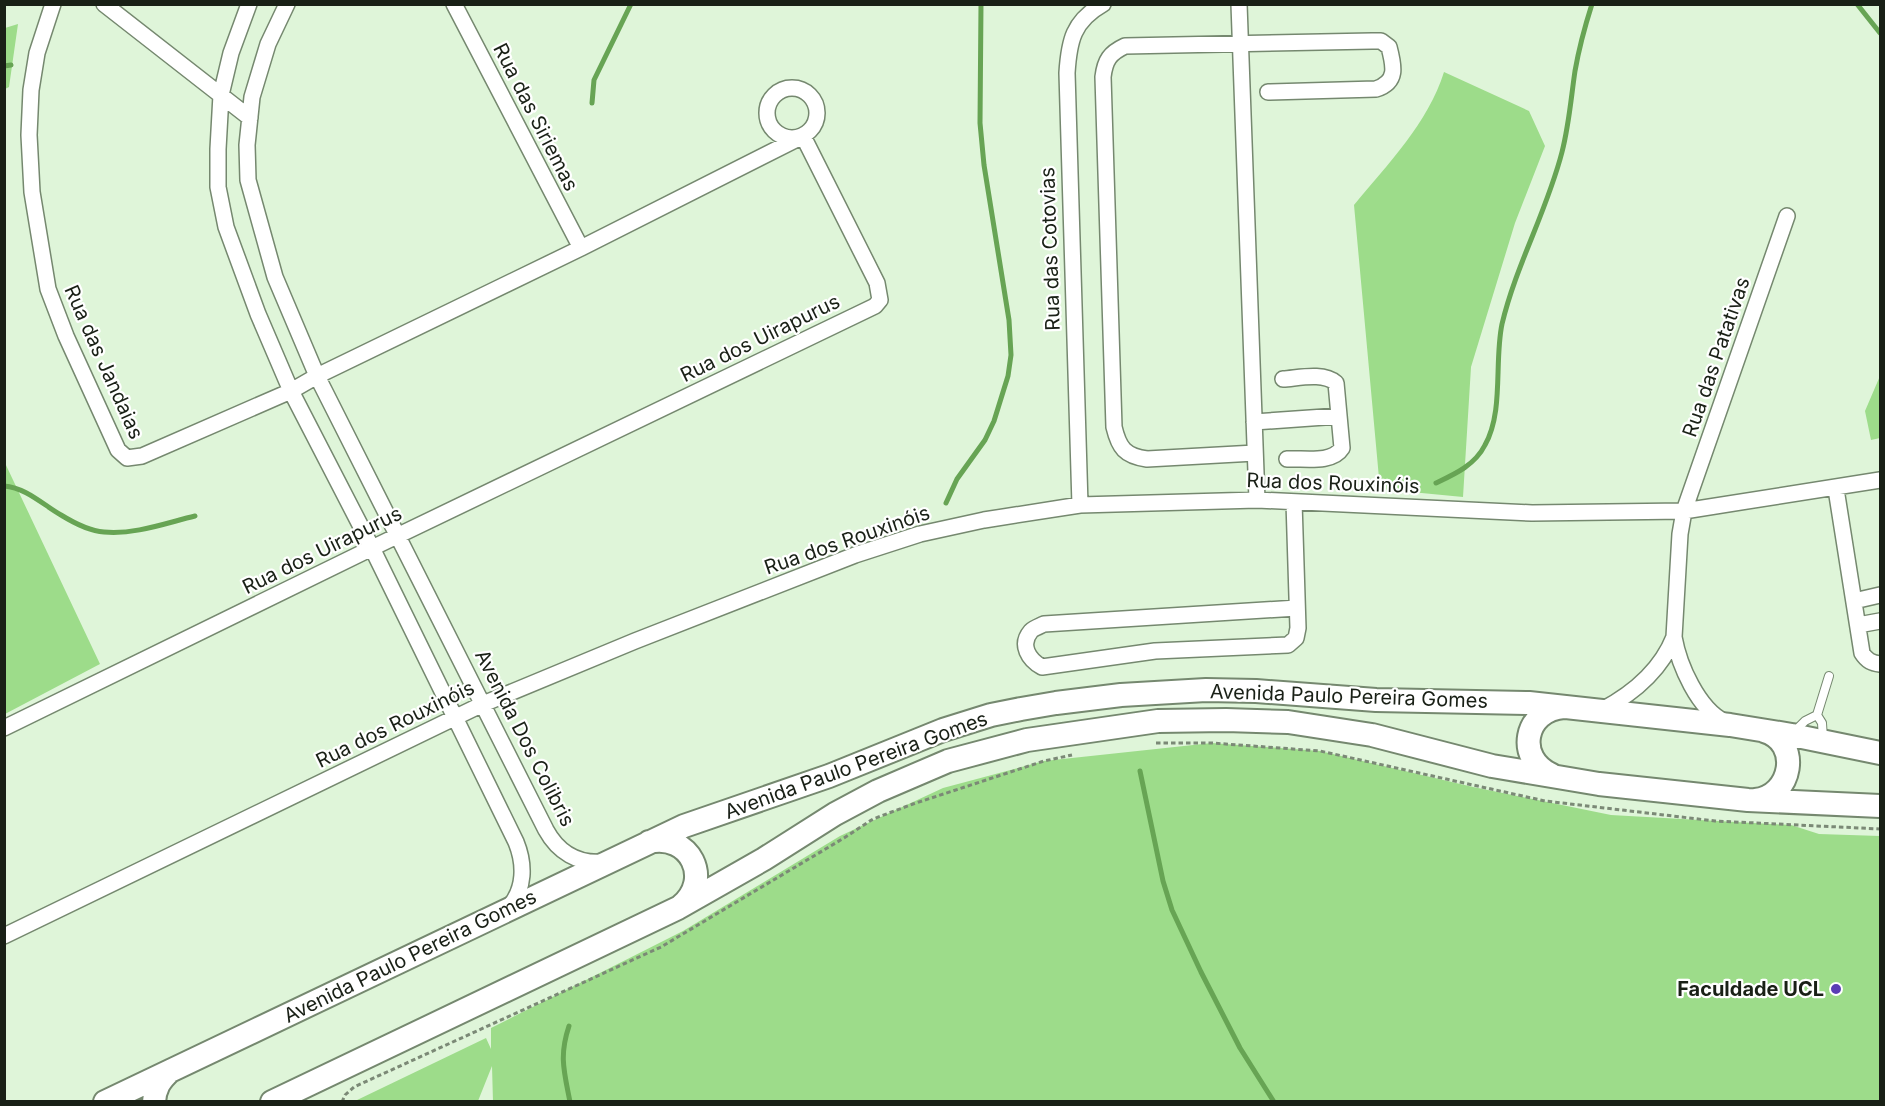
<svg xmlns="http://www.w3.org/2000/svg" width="1885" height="1106" font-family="Inter,sans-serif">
<rect width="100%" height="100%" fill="#dff5d9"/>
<path fill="#9ddc8a" d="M18,24L9,87L5,89V28Z
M1444,72L1529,111L1545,146L1515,223L1471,367L1463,497L1380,489L1354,205C1388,164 1428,123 1444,72Z
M1880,376V438L1871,440L1865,411Z
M5,463L100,664L5,714H4Z
M1212,743L1320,751L1473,787L1611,815L1791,825L1819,834L1880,836V1101L493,1102L492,1066L478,1101H355L486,1038L491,1049V1028L683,931L840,836L943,788L1044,761Z"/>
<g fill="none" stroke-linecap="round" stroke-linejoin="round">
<path stroke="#67a454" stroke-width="5" d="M1857,4L1880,33
M4,66L11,65
M592,103L594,80L631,4
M1436,483C1455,474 1475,465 1485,445C1504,411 1494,362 1502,324C1516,265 1547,211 1562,152C1569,125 1571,98 1575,71C1579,48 1585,26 1592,4
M4,486C27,488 43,505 61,515C74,523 89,531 104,532C134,535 166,523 195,516
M946,503L957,479L985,440L994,421L1008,376L1011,355L1009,320L984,165L980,123L981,4
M1140,771L1163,881L1172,910L1201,972L1240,1048L1274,1102
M569,1026C559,1056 564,1071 570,1102"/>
<g stroke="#75886f" stroke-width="10">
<path id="lane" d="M1795,731L1805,721L1817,715
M1823,739L1822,723L1817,715L1829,676"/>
</g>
<g stroke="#75886f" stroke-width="18">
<path id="street" d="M104,4L250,118
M249,4L231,53L221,95L218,149V187L226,227L258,314L291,391L372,548L516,842C525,864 525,889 509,907
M287,4L268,44L252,97L247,145L248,180L275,277L317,376L546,830C558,852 578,864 603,862
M454,4L581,248
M1239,4L1257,500
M767 113a25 25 0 1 1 50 0a25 25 0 1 1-50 0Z
M1283,379C1299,378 1323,372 1336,383L1342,448C1332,464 1304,458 1287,459
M1254,422L1339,416
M1255,453L1147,459C1125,456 1119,448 1114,427L1103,77C1105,60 1110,53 1125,46L1372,41H1381L1389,47C1394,66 1398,82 1376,89L1268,92
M1836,489L1862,653C1867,661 1872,663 1880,664
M1294,502L1298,628L1296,638L1288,645L1155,651L1042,667C1029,660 1019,645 1031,631C1034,628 1040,626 1044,624L1297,608
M1080,505L1067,73C1069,41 1073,21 1103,4
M1854,601L1880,595
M1858,625L1880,621
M1602,710C1632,694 1661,670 1674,637
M1725,722C1698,709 1679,665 1674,637L1680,534L1684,511L1787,216
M4,728L372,548L875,306L880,300L877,283L803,136L581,248L317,376L291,391L142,456L127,458L118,450L66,336L48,289L32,192L29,135L31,90L37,53L53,4
M4,936L483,704L635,641L855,555L920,534L984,520L1080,505L1257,500L1532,513L1684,511L1880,480"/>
</g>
<g stroke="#75886f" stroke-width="26">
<path id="secondary" d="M1552,775C1515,759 1524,710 1564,707
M1755,800C1792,797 1802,742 1764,731
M649,842C690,833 713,879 681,906
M105,1102L684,826L829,776L943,730L991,715L1021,709L1056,703L1121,695L1206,690L1256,691L1376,700L1529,703L1730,725L1792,735L1880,753
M154,1102C155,1088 160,1080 170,1071
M272,1102L678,908L764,859L835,814L878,791L948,761L1027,740L1158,721L1226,720L1288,722L1372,735L1492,766L1599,784L1748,800L1880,806"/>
</g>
<path stroke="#7b8976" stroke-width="3" stroke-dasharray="4.5 3" stroke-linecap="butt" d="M1156,743H1212L1320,751L1545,801L1715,821L1880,829
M342,1102L345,1095L354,1087L661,947L844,838L873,819L913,804L1044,761L1072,755"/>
<use href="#lane" stroke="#fff" stroke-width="8"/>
<use href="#street" stroke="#fff" stroke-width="15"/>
<use href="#secondary" stroke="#fff" stroke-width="22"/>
</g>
<circle fill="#5a3db5" stroke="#fff" stroke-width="2" cx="1836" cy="989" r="6"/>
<g text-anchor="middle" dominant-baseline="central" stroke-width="4.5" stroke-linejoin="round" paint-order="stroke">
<g font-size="20" fill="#192016" stroke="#fff">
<text transform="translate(536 117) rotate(63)">Rua das Siriemas</text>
<text transform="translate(1050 249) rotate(-92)">Rua das Cotovias</text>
<text transform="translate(760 338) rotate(-26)">Rua dos Uirapurus</text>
<text transform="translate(1716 357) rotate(-71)">Rua das Patativas</text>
<text transform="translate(104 362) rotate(66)">Rua das Jandaias</text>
<text transform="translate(1333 483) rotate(2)">Rua dos Rouxinóis</text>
<text transform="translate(847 540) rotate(-19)">Rua dos Rouxinóis</text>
<text transform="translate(322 550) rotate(-26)">Rua dos Uirapurus</text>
<text transform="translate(1349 696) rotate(2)">Avenida Paulo Pereira Gomes</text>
<text transform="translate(395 724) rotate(-26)">Rua dos Rouxinóis</text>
<text transform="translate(525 738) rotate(63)">Avenida Dos Colibris</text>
<text transform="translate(856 765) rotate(-20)">Avenida Paulo Pereira Gomes</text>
<text transform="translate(410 956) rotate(-26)">Avenida Paulo Pereira Gomes</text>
</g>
<g font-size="20" font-weight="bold" fill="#192016" stroke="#fff" text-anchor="end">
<text x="1824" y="989">Faculdade UCL</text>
</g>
</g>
<rect width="1885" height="1106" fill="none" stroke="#192016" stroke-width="12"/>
</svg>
